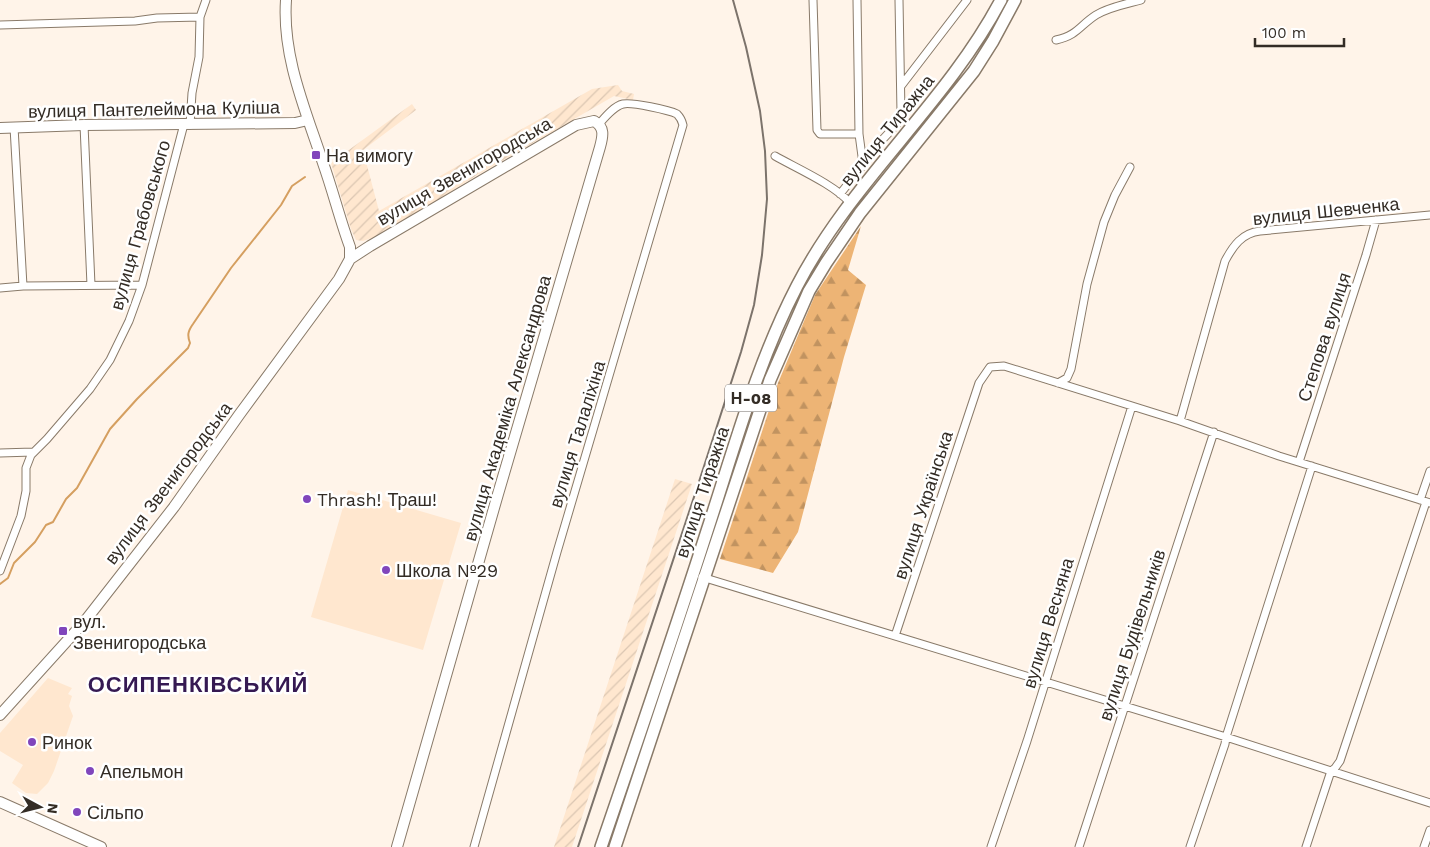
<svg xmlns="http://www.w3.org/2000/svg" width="1430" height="847" font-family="'Work Sans',sans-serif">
<defs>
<pattern id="industrial-furrows" width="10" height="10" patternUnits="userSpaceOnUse" patternTransform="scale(1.25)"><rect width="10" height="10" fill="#ffe7cf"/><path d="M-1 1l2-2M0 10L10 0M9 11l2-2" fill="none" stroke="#dbc6b2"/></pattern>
<pattern id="forest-firs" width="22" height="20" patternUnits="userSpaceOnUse" patternTransform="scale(1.25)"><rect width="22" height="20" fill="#edb475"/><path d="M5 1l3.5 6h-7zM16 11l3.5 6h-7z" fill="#c19360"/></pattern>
</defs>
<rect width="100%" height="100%" fill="#fff4e9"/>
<path fill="#ffe7cf" d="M348,490L461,523L423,650L311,617Z
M48,678L72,688L68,694L72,696L69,706L73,716L54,771L48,783L37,794L26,793L12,783L23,765L0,751V733Z"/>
<path fill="url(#industrial-furrows)" d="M618,85L622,91L634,94L633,100L614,96L474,177L383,234L363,241L356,240L351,229L331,163L412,104L416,110L363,150L379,211L592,89Z
M675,479L692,484L572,847H554Z"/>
<path fill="url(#forest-firs)" d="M861,226L848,270L866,285L844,357L798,532L773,573L720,559L778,383L815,295Z"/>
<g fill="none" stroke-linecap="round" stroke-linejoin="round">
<path stroke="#d59f60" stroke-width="2" d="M0,584L8,578L14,563L35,542L46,525L53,522L66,499L77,488L110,429L137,399L188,348L190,343C187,335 188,331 193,324L231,268L281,205L292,186L305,177"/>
<g stroke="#897a69" stroke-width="9">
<path id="street" d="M813,0L817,130L820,134H859
M857,0L859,134L863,164
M0,25L135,21L157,18L200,17
M1056,40C1078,35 1079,26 1096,15C1109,7 1126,4 1141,0
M901,86L967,0
M84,125L91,285
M190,125L192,93L199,57L200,17L206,0
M14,127L23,286
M775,156C796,168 835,185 850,203
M840,194L860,169L870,153L897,124L901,113L899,0
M0,288L23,286L142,285
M1058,383L1067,378L1071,369L1087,284L1104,222L1115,195L1130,167
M1180,421L1225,261C1233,246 1242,233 1260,231L1430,215
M0,453L33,452
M1299,462L1366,255L1376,220
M1420,500L1430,471
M0,571L21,516L26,491V468L31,455L47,439L90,389L110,360L129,321L142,285L184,124
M702,577L1226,737L1430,803
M895,636L979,383L990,367L1004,366L1180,421L1279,456L1430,503
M474,847L557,552L683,125C682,121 680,117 677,114C669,110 632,102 623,104C614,106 605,117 599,124
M991,847L1027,741L1132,406
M1079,847L1214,432
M1190,847L1225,744L1226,737L1312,466
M1306,847L1331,771L1335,768L1340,761L1426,502
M1424,847L1430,830"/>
</g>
<g stroke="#897a69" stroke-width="12">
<path id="secondary" d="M286,0C282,57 306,111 323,163C333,191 340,220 350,247V259
M0,128L84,125L295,123L308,120
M0,715L85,621L174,507L239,415L339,279L350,259L370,246L576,125L594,121C605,127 603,136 600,147L498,494L397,847
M0,802L101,847"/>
</g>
<g stroke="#897a69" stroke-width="14">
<path id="primary" d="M601,847C637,742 673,637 707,531C734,449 757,363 797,286C851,181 946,104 1001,0
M615,847L770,380L809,291L826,263L860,213L974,71L993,41L1015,0"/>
</g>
<use href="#street" stroke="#fff" stroke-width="7"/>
<use href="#secondary" stroke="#fff" stroke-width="10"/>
<use href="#primary" stroke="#fff" stroke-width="11"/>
<path stroke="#7c736b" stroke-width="2" d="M578,847L695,494L741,352L754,305L762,255L767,199L765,151L760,111L746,47L733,0"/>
</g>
<g fill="#8046bc" stroke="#fff" stroke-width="2">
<rect x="311" y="150" width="10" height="10" rx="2.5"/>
<circle cx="307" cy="499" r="5"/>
<circle cx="386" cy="570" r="5"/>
<rect x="58" y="626" width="10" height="10" rx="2.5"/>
<circle cx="32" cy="742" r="5"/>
<circle cx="90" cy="771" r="5"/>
<circle cx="77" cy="812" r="5"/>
</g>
<g text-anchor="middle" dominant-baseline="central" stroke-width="5" stroke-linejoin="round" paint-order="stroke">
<rect fill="#fff" stroke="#706b66" stroke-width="1" x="725" y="384.5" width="52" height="27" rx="4"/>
<g font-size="16" font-weight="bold" fill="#332c25">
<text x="751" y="398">Н-08</text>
</g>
<g font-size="18" fill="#332c25" stroke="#fff">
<text transform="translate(154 109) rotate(-1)">вулиця Пантелеймона Куліша</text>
<text transform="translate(887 130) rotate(-51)">вулиця Тиражна</text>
<text transform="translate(464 171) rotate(-30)">вулиця Звенигородська</text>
<text transform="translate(1326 211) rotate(-6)">вулиця Шевченка</text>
<text transform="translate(140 225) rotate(-74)">вулиця Грабовського</text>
<text transform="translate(1324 337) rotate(-72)">Степова вулиця</text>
<text transform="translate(507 408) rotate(-74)">вулиця Академіка Александрова</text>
<text transform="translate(577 434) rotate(-73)">вулиця Талаліхіна</text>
<text transform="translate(168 483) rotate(-53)">вулиця Звенигородська</text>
<text transform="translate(702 492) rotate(-72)">вулиця Тиражна</text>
<text transform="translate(923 505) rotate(-72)">вулиця Українська</text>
<text transform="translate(1048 623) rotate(-73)">вулиця Весняна</text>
<text transform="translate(1132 635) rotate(-72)">вулиця Будівельників</text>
</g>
<g font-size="18" fill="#332c25" stroke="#fff" text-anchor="start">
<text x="326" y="155">На вимогу</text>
<text x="317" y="499">Thrash! Траш!</text>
<text x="396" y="570">Школа №29</text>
<text x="73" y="621">вул.<tspan x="73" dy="21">Звенигородська</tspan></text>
<text x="42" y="742">Ринок</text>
<text x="100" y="771">Апельмон</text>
<text x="87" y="812">Сільпо</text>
</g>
<g font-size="22" font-weight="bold" letter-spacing="1" fill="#351952" stroke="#fff">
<text x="198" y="684">ОСИПЕНКІВСЬКИЙ</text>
</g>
</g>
<g transform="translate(40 807) rotate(97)" stroke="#ffffff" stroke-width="4" paint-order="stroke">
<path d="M0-4L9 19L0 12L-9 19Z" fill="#332c25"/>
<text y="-8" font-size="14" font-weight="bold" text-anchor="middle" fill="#332c25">N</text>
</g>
<path d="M1255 38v8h89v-8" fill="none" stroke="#332c25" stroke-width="2.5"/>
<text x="1262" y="38" font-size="15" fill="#332c25" stroke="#ffffff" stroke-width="4" paint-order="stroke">100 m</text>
</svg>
